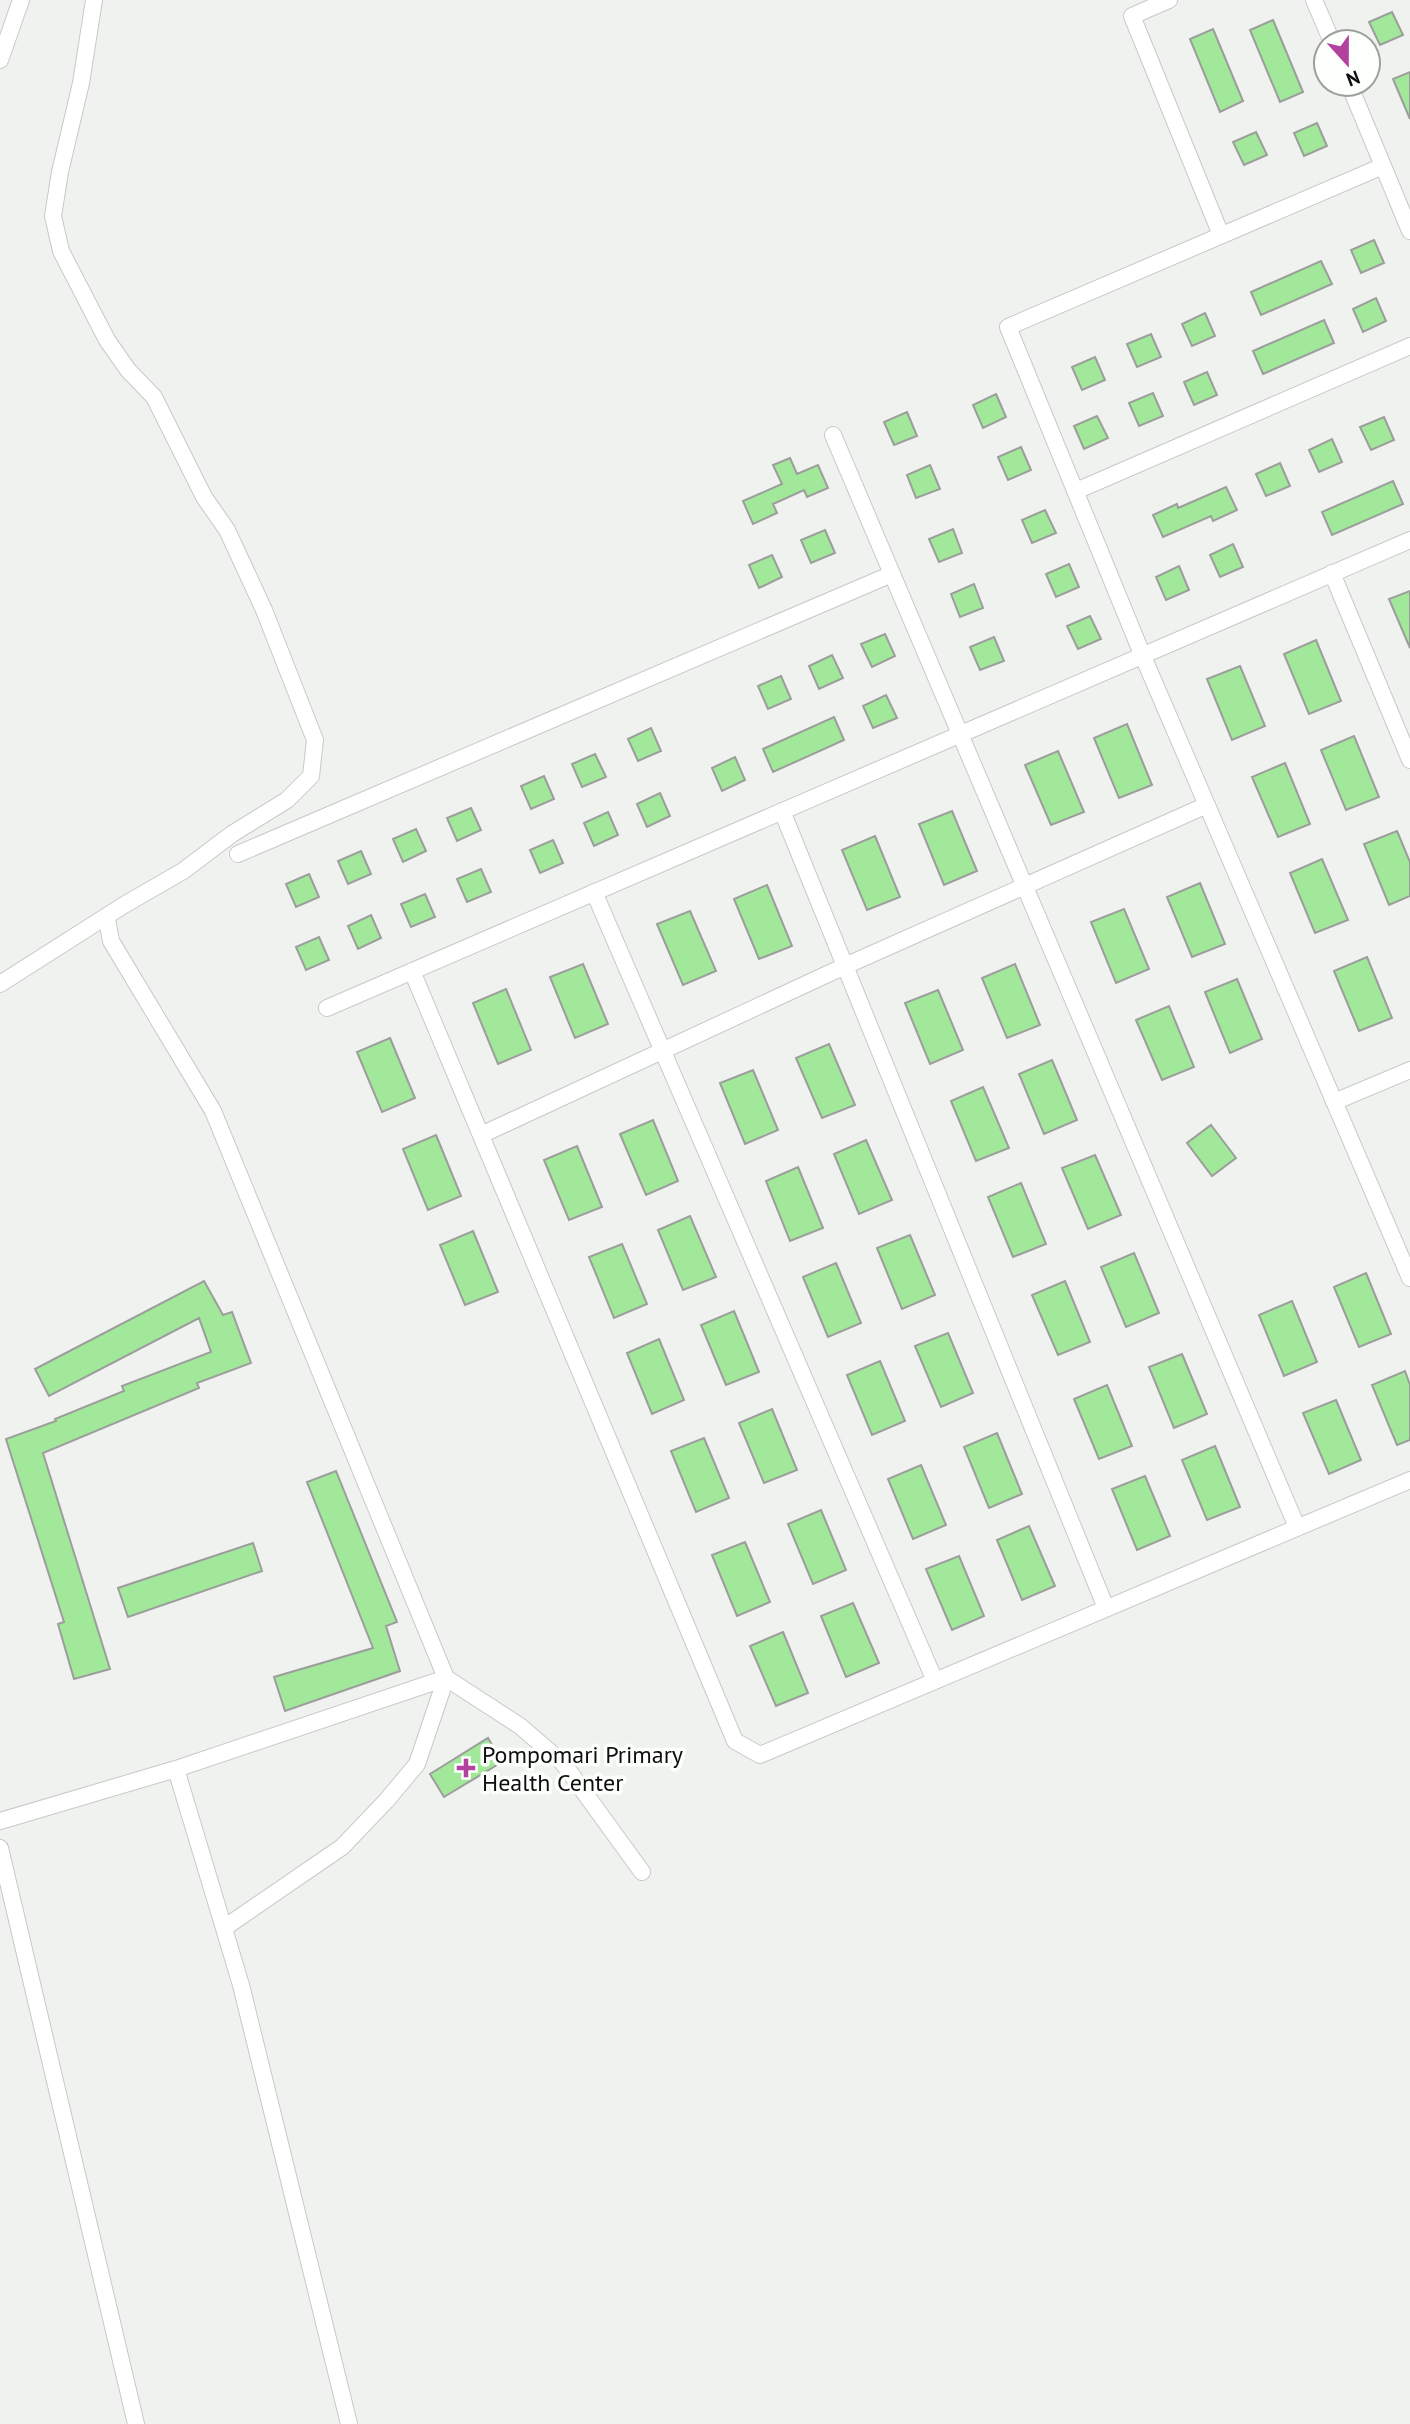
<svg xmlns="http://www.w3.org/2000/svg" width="1410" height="2424" font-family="'PT Sans',sans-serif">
<rect width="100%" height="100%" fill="#eff2ee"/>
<path fill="#a2e89a" stroke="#9b9e9b" stroke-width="2" d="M1392,12L1403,35L1380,45L1369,22Z
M1273,20L1303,92L1280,102L1250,30Z
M1213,29L1243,101L1220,112L1190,39Z
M1410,72V119L1393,79Z
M1317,123L1327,146L1304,156L1294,133Z
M1256,132L1267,155L1244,165L1233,142Z
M1374,240L1384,263L1361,273L1351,250Z
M1321,261L1332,284L1261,315L1251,292Z
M1376,298L1386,321L1363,332L1353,309Z
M1205,313L1215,336L1192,346L1182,324Z
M1324,320L1334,343L1263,374L1253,351Z
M1151,334L1161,357L1137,367L1127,344Z
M1095,357L1105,380L1082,390L1072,367Z
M1207,372L1217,395L1194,405L1184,382Z
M1153,393L1163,416L1139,426L1129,403Z
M996,394L1006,417L983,428L973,405Z
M907,412L917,436L894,445L884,422Z
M1097,416L1108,438L1084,449L1074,426Z
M1384,417L1394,440L1371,450L1360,427Z
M1332,439L1342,462L1319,472L1309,450Z
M1021,447L1031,470L1008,480L998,457Z
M790,458L797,474L818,465L828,488L807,497L804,490L773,504L777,513L753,524L743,501L782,484L773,465Z
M1280,463L1290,486L1266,496L1256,474Z
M930,465L940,489L916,498L907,475Z
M1393,481L1403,504L1332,535L1322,512Z
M1226,487L1237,510L1213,521L1211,516L1163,537L1153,515L1177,504L1178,508Z
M1045,510L1056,533L1032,543L1022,520Z
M953,529L962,553L939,562L929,539Z
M825,530L835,553L811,563L801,540Z
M1233,544L1243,567L1220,577L1210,555Z
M772,555L782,577L759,588L749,565Z
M1069,564L1079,587L1056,597L1046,574Z
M1179,566L1189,590L1166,600L1156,577Z
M974,584L983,608L960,617L951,594Z
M1410,591V648L1389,599Z
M1090,616L1101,639L1078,649L1067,626Z
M885,634L895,656L872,667L861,644Z
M994,637L1004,661L980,670L970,647Z
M1316,640L1341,701L1309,714L1284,654Z
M832,655L843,678L819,689L809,666Z
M1240,666L1265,726L1232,740L1207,679Z
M781,676L791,699L768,709L758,686Z
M886,695L897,718L873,728L863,706Z
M834,717L844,740L773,772L763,749Z
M1127,724L1152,785L1119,798L1094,738Z
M651,728L661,751L638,761L628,739Z
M1354,736L1379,797L1346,810L1321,750Z
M1058,751L1084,812L1051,825L1025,765Z
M595,754L606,777L582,787L572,764Z
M735,757L745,780L722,791L712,768Z
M1285,763L1310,824L1278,837L1252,777Z
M544,776L554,799L531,809L521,786Z
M660,793L670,816L647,827L637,804Z
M471,808L481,830L457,841L447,818Z
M952,811L977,871L944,885L919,824Z
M608,812L618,835L594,846L584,823Z
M416,829L426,851L403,862L393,839Z
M1397,831L1410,862V896L1389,905L1364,844Z
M875,836L900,897L867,910L842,850Z
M553,840L563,863L540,873L530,850Z
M361,851L371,874L348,884L338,861Z
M1322,859L1348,920L1315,933L1290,873Z
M481,869L491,892L467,902L457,879Z
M309,874L319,897L296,907L286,884Z
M1200,883L1225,944L1192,957L1167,897Z
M767,885L792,946L759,959L734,899Z
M425,894L435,917L411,927L401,904Z
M1124,909L1149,969L1116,983L1091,922Z
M690,911L716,971L683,985L657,924Z
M371,915L381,938L358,949L348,926Z
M319,937L329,960L306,970L296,947Z
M1367,957L1392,1018L1359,1031L1334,971Z
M583,964L608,1024L575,1038L550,977Z
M1015,964L1040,1025L1007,1038L982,978Z
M1237,979L1262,1039L1230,1053L1205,992Z
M506,989L531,1050L498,1064L473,1003Z
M938,990L963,1050L930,1064L905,1003Z
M1169,1006L1194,1067L1162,1080L1136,1020Z
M390,1038L415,1098L382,1112L357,1052Z
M829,1044L855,1105L822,1118L796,1058Z
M1052,1060L1077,1120L1044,1134L1019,1074Z
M753,1070L778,1130L745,1144L720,1083Z
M983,1087L1009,1148L976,1161L951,1101Z
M653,1120L678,1181L646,1195L620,1134Z
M1211,1125L1236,1158L1212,1176L1187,1143Z
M436,1135L461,1196L428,1210L403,1149Z
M866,1140L892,1200L859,1214L834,1154Z
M577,1146L602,1207L569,1220L544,1160Z
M1095,1155L1121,1215L1088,1229L1062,1168Z
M798,1167L823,1228L790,1241L766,1181Z
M1021,1183L1046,1244L1013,1257L988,1197Z
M690,1216L716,1277L683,1290L658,1230Z
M473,1231L498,1292L465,1305L440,1245Z
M910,1235L935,1295L902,1309L877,1248Z
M622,1244L647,1304L614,1318L589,1257Z
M1134,1253L1159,1313L1126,1327L1101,1267Z
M836,1263L861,1323L828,1337L803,1277Z
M1366,1273L1391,1334L1359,1347L1334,1287Z
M204,1281L223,1315L232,1312L251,1363L197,1383L199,1388L43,1453L110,1669L74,1679L58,1624L64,1622L6,1439L56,1421L55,1419L124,1391L122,1386L211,1352L199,1318L49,1396L35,1369Z
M1065,1281L1090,1342L1058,1355L1032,1295Z
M1292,1301L1317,1362L1284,1376L1259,1315Z
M734,1311L759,1372L726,1385L701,1325Z
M948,1333L973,1393L941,1407L915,1346Z
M659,1339L684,1400L652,1414L627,1353Z
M1182,1354L1207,1414L1174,1428L1149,1367Z
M880,1361L905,1421L872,1435L847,1375Z
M1405,1371L1410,1385V1440L1397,1445L1372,1385Z
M1107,1385L1132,1446L1099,1459L1074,1399Z
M1336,1400L1361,1460L1329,1474L1303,1413Z
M772,1409L797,1470L764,1483L739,1423Z
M997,1433L1022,1494L989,1508L964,1447Z
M704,1438L729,1498L696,1512L671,1451Z
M1215,1446L1240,1507L1207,1520L1182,1460Z
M921,1465L946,1525L913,1539L888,1479Z
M336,1471L397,1622L386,1626L400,1671L285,1711L274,1677L373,1648L307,1482Z
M1145,1476L1170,1536L1137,1550L1112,1489Z
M821,1510L846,1570L813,1584L788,1524Z
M1029,1526L1055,1586L1022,1600L997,1540Z
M745,1542L770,1602L737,1616L712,1555Z
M253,1543L262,1571L128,1617L118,1588Z
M959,1556L984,1616L952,1630L926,1569Z
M853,1603L879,1663L846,1677L821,1616Z
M783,1632L808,1693L776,1706L750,1646Z
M488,1738L502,1762L444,1797L430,1774Z"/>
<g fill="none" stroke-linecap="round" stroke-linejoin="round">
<g stroke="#c7cac7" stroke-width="18">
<path id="street" d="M1169,0L1132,16L1221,235
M1314,0L1332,42
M0,60L21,0
M1349,84L1410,231
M1383,166L1008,327L1142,654L1410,1278
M833,435L1297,1527
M1076,491L1410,346
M1332,573L1410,760
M782,811L1106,1608
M238,854L892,574
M594,892L935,1681
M107,919L111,941L213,1111L446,1678L520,1726L563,1763L642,1872
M412,971L735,1741L760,1755L1410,1480
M0,984L124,905L183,871L232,834L287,800L311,776L315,740L264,610L227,530L204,497L154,397L128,370L107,340L61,251L53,216L60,172L81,83L94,0
M327,1008L1410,540
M1334,1102L1410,1070
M481,1135L845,966L1207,805
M176,1769L241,1985L349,2424
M0,1821L176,1769L446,1678
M0,1848L136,2424
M224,1928L342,1847L386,1801L417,1764L446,1678"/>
</g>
<use href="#street" stroke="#fff" stroke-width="16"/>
</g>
<path fill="#b3429e" stroke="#fdfffd" stroke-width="2.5" d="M462.5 1757.5h7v7h7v7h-7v7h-7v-7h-7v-7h7z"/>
<g text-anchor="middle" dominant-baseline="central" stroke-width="7" stroke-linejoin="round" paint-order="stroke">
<g font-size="24" fill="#0d0e0d" stroke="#fdfffd" text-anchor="start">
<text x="482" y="1754">Pompomari Primary<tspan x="482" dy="28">Health Center</tspan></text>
</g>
</g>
<g transform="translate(1347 63) rotate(159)"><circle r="33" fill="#fdfffd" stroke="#9d9f9d" stroke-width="2"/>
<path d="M0-5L12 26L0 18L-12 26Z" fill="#b3429e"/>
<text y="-10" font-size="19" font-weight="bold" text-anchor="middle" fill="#0d0e0d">N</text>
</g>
</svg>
